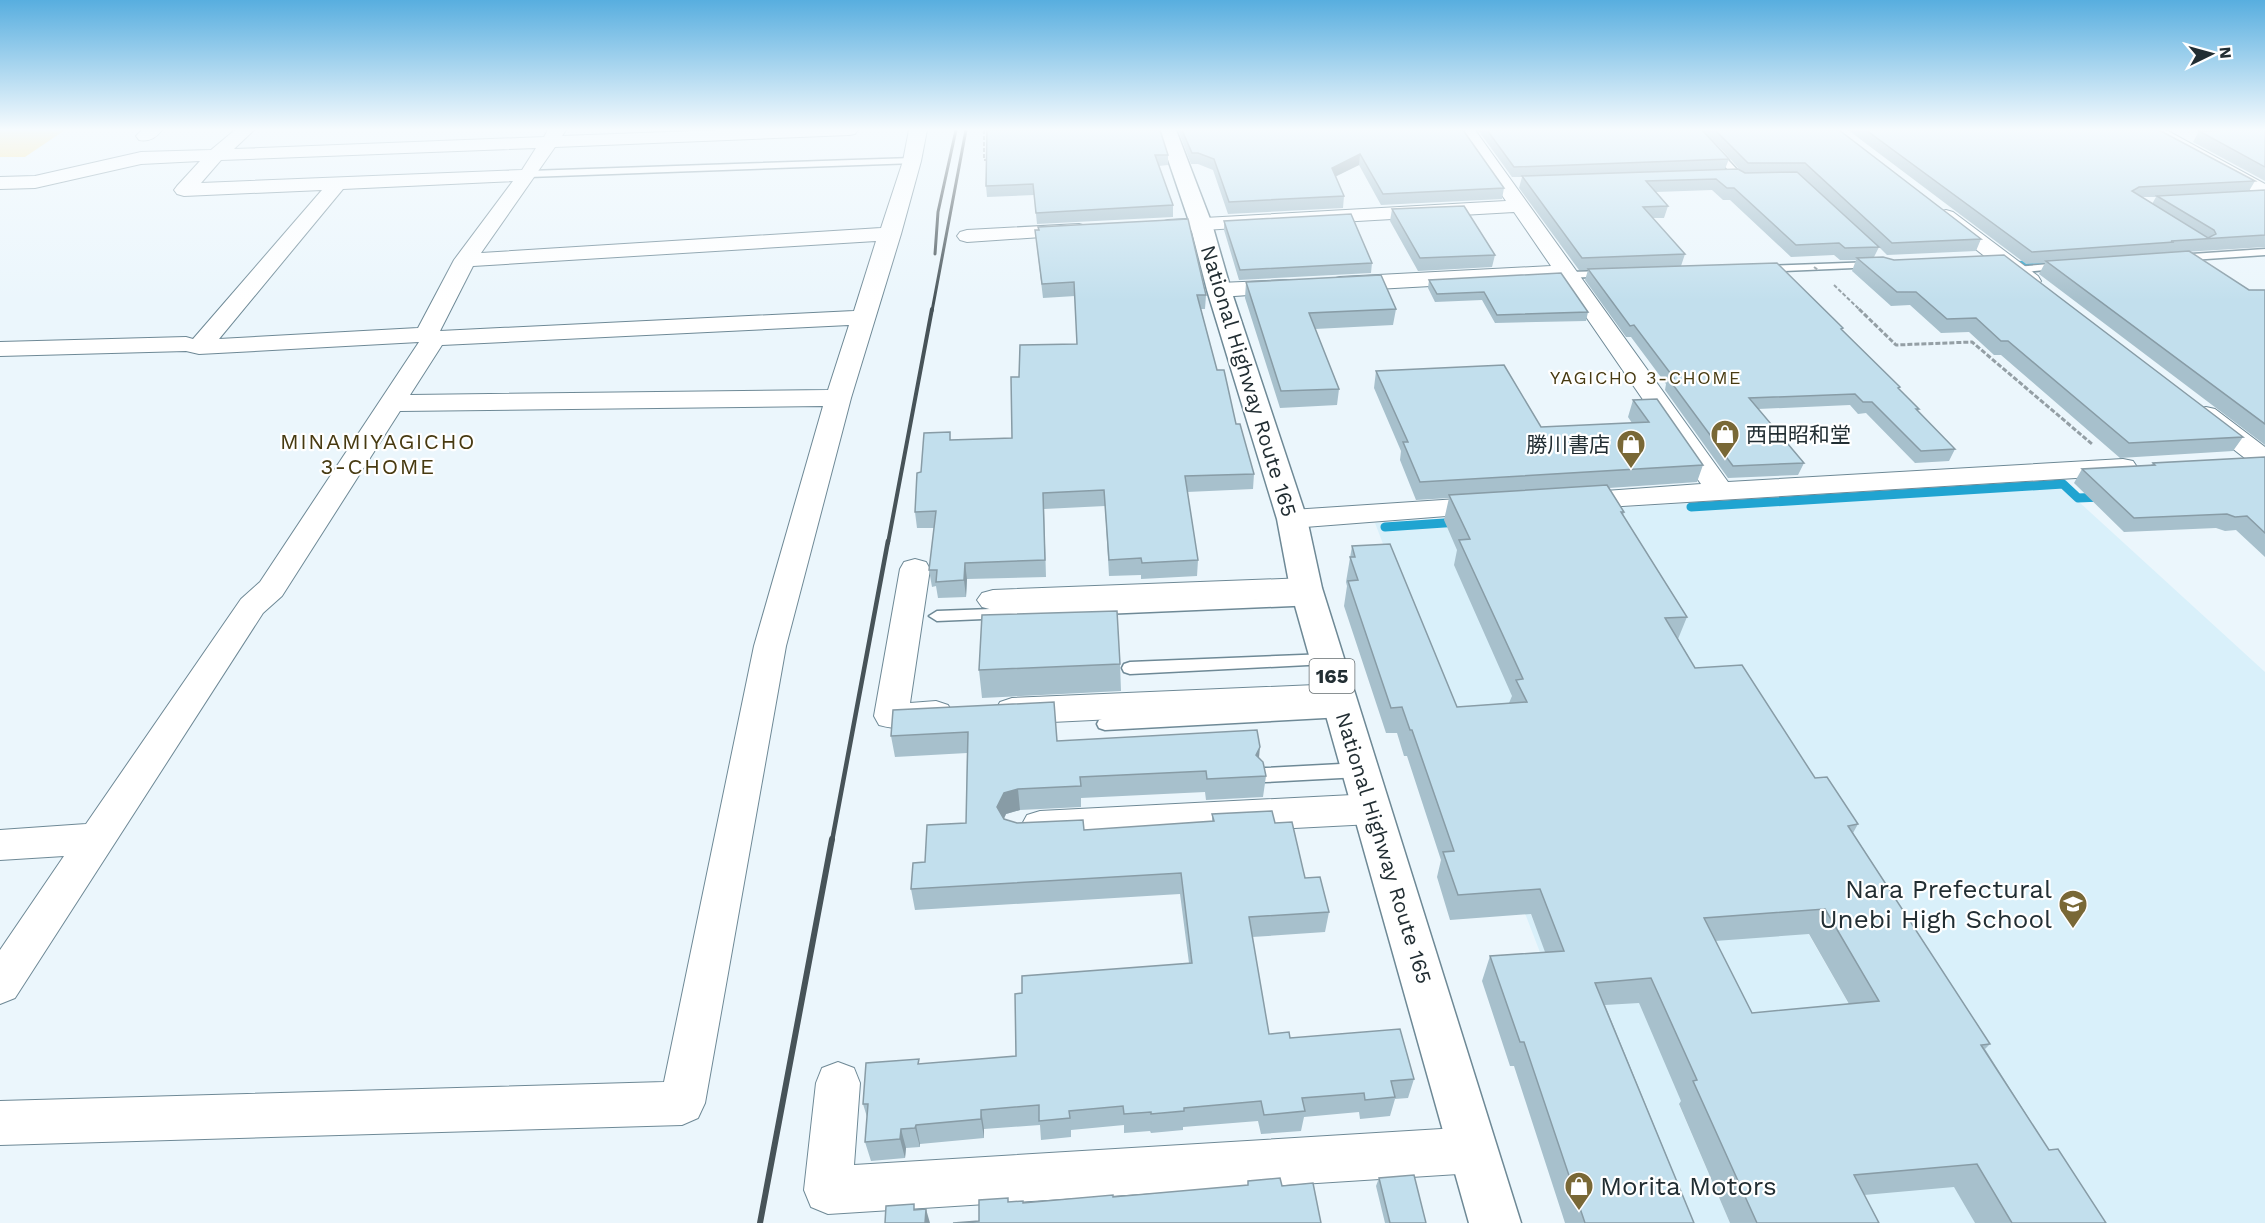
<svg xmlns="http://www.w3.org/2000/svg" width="2265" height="1223" font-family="'Work Sans','Noto Sans JP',sans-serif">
<rect width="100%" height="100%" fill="#ebf6fc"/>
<path fill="#d9f0fa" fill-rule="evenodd" d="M2055,480L2265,672V1223H2065L1960,1069L1695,822L1734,1091L1679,1105L1730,1223H1644L1375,523ZM1522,822L1567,1008L1496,824Z
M1759,848L1889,1074L1899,1073L1975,1223H1847L1658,852Z"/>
<path fill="#ffe189" d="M0,130H65L25,157H0Z"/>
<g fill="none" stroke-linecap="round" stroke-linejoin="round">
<path stroke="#20a4d1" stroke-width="7" d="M2010,265L2057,262"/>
<path stroke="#20a4d1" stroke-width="9" d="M1691,507L2063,484L2078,498L2102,497
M1385,527L1459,522"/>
<g stroke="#6e8996" stroke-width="3">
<path id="service" d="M1692,130H1700L1743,176L1749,177V181H1738Z
M912,158L916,161L915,163L529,177L524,174L529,171Z
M2265,249V255L2177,261L2172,258L2177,255Z
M1873,262L1878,265L1877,267L1763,272L1758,269L1763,266Z
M2061,263L2066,266L2065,268L2016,273L2011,270L2016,267Z
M1607,271L1612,274L1611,276L1568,278L1563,275L1568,272Z
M1311,597L1316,599L1318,602L1316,605L937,621L929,616L937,611Z
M1327,654L1333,655L1335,659L1333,663L1327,664L1130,674L1124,672L1122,668L1124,664L1130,662Z
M1343,705L1349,707L1351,711L1349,715L1343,717L1105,730L1099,728L1097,724L1099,720L1105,718Z
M1360,763L1366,765L1369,770L1366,775L1360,777L1265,782L1259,780L1256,775L1259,770L1265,768Z"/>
</g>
<g stroke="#6e8996" stroke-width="2">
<path id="minor" d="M142,130H162C156,138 149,142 139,140L136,136Z
M235,130H254L234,149L544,137L548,130H566L562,136L721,130H858L855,134L849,135L555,147L481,253L881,228L903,161L909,130H927L921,161L901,234L851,398L786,646L705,1103L698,1118L682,1125L0,1145V1101L664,1082L754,646L823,406L400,411L282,596L263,613L15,998L0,1004V950L64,856L0,860V830L86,824L241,599L260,582L419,342L199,354L186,351L0,356V342L186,337L193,339L322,190L184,196L177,194L174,190L177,186L200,161L141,164L35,188L0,189V177L35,176L141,152L211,150ZM536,148L522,170L201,183L221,160ZM513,181L454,260L418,328L219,339L343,189ZM876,241L854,311L440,331L473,266ZM849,325L828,390L410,395L442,345Z
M1457,130H1475L1728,482L2123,459L2133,461L2137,467L2133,473L2123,475L1574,509L1564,506L1560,500L1564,494L1701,484L1560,279L1340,291L1332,289L1329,284L1332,279L1340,277L1551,266L1514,212L1168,232L1161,230L1158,226L1161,222L1168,220L1506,201Z
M2144,130H2166L2265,184V198L2147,134Z
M1946,210L1953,212L2038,276L2041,281L2038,286L2030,288L2022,286L1939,220L1936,216L1939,212Z
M1079,224L1086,226L1089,230L1086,234L967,242L960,240L957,236L960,232L967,230Z
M1287,280L1295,282L1298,287L1295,292L1219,297L1211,295L1208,290L1211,285L1219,283Z
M2206,407L2215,409L2265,447V468L2255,466L2197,421L2193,415L2197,409Z
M1488,497L1498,500L1502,506L1498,512L1292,528L1282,525L1278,519L1282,513L1292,510Z
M915,559L926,562L930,569L910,703L936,701L948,705L953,714L948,723C927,729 900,731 879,725L874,716L900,569L904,562Z
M1306,578L1317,581L1321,588L1317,595L1306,598L993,610L982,607L977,600L982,593L993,590Z
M1338,684L1350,687L1355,696L1350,705L1338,708L1012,724L1000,720L995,711L1000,702L1012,698Z
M1372,794L1385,799L1391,809L1385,819L1372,824L1040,841L1027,837L1021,826L1027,815L1040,811Z
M838,1062L854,1068L860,1083L854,1165L1474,1127L1491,1134L1497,1150L1491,1166L1474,1173L828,1214L811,1207L804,1190L816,1083L822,1068Z"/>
</g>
<g stroke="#6e8996" stroke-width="3">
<path id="trunk" d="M1158,130H1176L1212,224L1231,290L1307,519L1322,588L1521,1223H1469L1290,588L1277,519L1207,290L1190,224Z"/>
</g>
<path stroke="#949fa5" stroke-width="2" stroke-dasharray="4 2" stroke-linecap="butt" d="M984,130V160H992
M1834,285L1861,311"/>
<path stroke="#949fa5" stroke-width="3" stroke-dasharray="5 2" stroke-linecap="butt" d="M1859,309L1896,345L1972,342L2092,444"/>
<use href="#service" fill="#fff" fill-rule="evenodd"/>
<use href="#minor" fill="#fff" fill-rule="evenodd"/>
<use href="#trunk" fill="#fff" fill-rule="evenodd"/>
<path stroke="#475358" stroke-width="3" d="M935,254L938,212L956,130
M932,311L966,130"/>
<path stroke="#475358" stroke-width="4" d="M888,543L932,309"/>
<path stroke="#475358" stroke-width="4.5" d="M832,841L888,541"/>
<path stroke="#475358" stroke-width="6" d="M760,1223L832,839"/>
<path stroke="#949fa5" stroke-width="2" stroke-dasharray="4 2" stroke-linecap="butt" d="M1814,267L1818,270"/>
</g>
<path fill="#a7c0cc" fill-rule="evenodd" d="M987,130L1168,155V165L1159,166L1173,205V217L1037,224L1034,195L987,197L986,186Z
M1178,130H1463L1504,188L1502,199L1381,205L1359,165L1335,177L1344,196L1343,208L1228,214L1213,170L1198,164H1191Z
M1478,130H1839L1981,239L1976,251L1887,255L1879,247L1874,257L2243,437L2233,451L2120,458L2001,355H1994L1969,332L1941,333L1910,305L1891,306L1852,271L1856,260H1840L1834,255L1791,257L1730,200H1723L1712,190L1656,192L1668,206L1664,218H1653L1685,254L1681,266L1843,328L1842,330L1900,387L1899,389L1919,409L1918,411L1955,449L1949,461L1915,463L1866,413L1858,414L1850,405L1758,409L1804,463L1798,475L1728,478L1665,390L1666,384L1631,337H1626L1585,280L1588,270H1579L1519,188L1522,177H1512ZM1706,134L1725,153L1740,170L1725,169L1729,159Z
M1848,130H2159L2255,181L2249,191L2265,190V247L2168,253L2249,290H2265V445L2039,274L2045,263L2026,264ZM2142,197H2156L2152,204Z
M2265,130V181L2193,142L2199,131Z
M1392,209L1495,255L1492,267L1418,271L1390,221Z
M1224,221L1372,263L1371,273L1239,280L1224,230Z
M1035,230L1206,295L1205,309H1201L1217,370L1254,474L1253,489L1187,492L1198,560L1197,576L1141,579V575L1109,576L1105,506L1044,509L1046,577L967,579L966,597L938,598L936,586L932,587L929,570L934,528H917L915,512L921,472L951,440L1012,438L1019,377L1077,344L1075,296L1043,298Z
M1429,280L1588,312L1586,321L1495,323L1482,300L1435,302L1428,288Z
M1246,282L1396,309L1393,325L1315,329L1339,389L1337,405L1280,408L1245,298Z
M1376,371L1541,427L1632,423L1628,417L1633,400L1703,465L1697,482L1609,488L1624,512L1623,516L1687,617L1678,639L1695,668L1815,778L1858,824L1853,833L1990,1044L1985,1049L2049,1150L2106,1223H1975L1954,1187L1864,1195L1879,1223H1730L1679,1104L1681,1101L1639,1003L1605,1005L1694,1223H1565L1514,1066H1510L1482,981L1490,956L1545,952L1531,914L1450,920L1437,877L1441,860L1407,756H1404L1397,733H1386L1344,606L1347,586L1346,582L1352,546L1457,707L1509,703L1512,696L1454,565L1457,550L1444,520L1449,498L1416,500L1400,460L1401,451L1374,388ZM1809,934L1849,1004L1752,1013L1715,941Z
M2265,457V557L2236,530L2225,531L2216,528L2124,532L2074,483L2082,469L2151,465L2153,463Z
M1120,664L1121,691L982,698L979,670Z
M893,710L1057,741L1259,758L1266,776L1263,797L1206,800L1205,792L1081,798V807L1020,810L1006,814L1004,819L1017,823L1084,830L1212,822V814L1275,823L1305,878L1329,912L1325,932L1252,937L1269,1034L1290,1038L1414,1079L1408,1098L1395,1099L1390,1116L1360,1119L1359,1112L1304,1117L1301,1131L1261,1134L1258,1121L1183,1127V1130L1151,1133L1150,1131L1124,1133V1125L1071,1130V1137L1041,1140L1040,1125L984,1129V1138L920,1144V1147L906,1148L905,1158L871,1161L865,1142L867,1117L863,1104L920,1064L1016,1056L1022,993L1189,963L1180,894L915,910L911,889L925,862L966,823L967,753L895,757L891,736Z
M1379,1178L1426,1223H1385L1376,1186Z"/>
<path fill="#889ca6" d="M1360,154L1359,165L1330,179L1332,168Z
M965,563L967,579L966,597L964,580Z
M1260,747L1258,768L1256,755Z
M1018,789L1020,810L1006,814L999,828L997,807L1004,793Z
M981,1110L984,1129V1138L981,1119Z
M916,1125L920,1144V1147L915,1128Z
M901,1129L906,1148L905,1158L900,1139Z
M926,1209L930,1223H925Z"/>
<path fill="#c2dfed" stroke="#889ca6" stroke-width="1.5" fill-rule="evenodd" d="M987,130H1160L1168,155H1155L1173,205L1036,213L1033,184L986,186Z
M1182,130H1463L1504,188L1383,194L1360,154L1332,168L1344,196L1229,202L1214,159L1198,153H1192Z
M1487,130H1702L1729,159L1514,167Z
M1715,130H1839L1981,239L1892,243L1805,163H1748Z
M1866,130H2159L2255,181L2139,187L2132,191L2208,238L2216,234L2214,230L2157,196L2265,190V235L2171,241L2174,242L2032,252Z
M2233,130H2265V167L2199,131Z
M1738,169L1745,173L1797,172L1879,247L1845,248L1839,243L1796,245L1734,188H1727L1716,179L1646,181L1668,206L1643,207L1685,254L1582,258L1522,176Z
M1464,206L1495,255L1420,258L1392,209Z
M1351,214L1372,263L1240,270L1224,221Z
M1188,219L1206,295H1197L1217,370H1224L1236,424H1240L1254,474L1185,476L1198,560L1142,563L1141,558L1109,560L1104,490L1043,493L1045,560L965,563L964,580L936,582L937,570H929L936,511L915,512L917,473L921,472L924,433L950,432V440L1012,438L1011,377H1019L1020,345L1077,344L1074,282L1042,284L1035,230H1039L1038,227Z
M2189,251L2249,290H2265V424L2046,261Z
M2004,255L2243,437L2129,443L2008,341H2001L1976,318L1947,319L1916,292H1897L1857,258L1883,257L1894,260Z
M1777,263L1843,328L1841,329L1900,387L1898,388L1919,409H1916L1955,449L1921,451L1872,402H1863L1855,394L1749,398L1804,463L1733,466L1668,378H1674L1634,325L1630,326L1588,269Z
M1561,273L1588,312L1497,315L1484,292L1437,294L1429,280Z
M1381,275L1396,309L1309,313L1339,389L1281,391L1246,282Z
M1504,365L1541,427L1649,422L1633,400L1657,399L1703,465L1420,482L1403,442H1408L1376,371Z
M2265,457V533L2247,516L2235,517L2227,514L2134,518L2082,469L2155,465L2153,463Z
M1607,485L1624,512H1621L1687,617L1665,618L1695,668L1742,665L1815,778L1827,777L1858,824L1848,826L1990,1044L1981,1045L2049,1150L2058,1149L2106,1223H2012L1977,1164L1854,1175L1879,1223H1757L1693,1081L1697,1080L1651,978L1595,983L1694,1223H1585L1524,1042H1520L1490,956L1564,951L1540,889L1458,895L1443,852L1454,851L1412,730H1410L1402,707L1391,708L1348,581L1358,580L1350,557H1355L1352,546L1390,544L1457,707L1527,702L1516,680L1523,679L1459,540L1470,539L1449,495ZM1825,909L1879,1001L1752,1013L1704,918Z
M1117,611L1120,664L979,670L982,615Z
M1054,702L1057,741L1257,730L1260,747L1256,755L1263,762L1266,776L1207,779L1206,771L1080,777L1081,786L1018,789L1004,793L997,807L1004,819L1017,823L1083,820L1084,830L1214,821L1212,814L1272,811L1275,823L1292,822L1305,878L1320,877L1329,912L1249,917L1269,1034L1289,1032L1290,1038L1400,1029L1414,1079L1391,1081L1395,1097L1365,1100L1364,1093L1302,1098L1305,1111L1264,1115L1261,1101L1184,1108V1111L1151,1114V1112L1124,1114L1123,1106L1069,1111L1070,1118L1039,1121V1105L981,1110V1119L916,1125L915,1128L901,1129L900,1139L865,1142L868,1104H863L866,1063L919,1059L918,1064L1016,1056L1015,994L1022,993V976L1192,963L1181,873L911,889L913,863L925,862L927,825L966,823L968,732L891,736L893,710Z
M1414,1175L1426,1223H1390L1379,1178Z
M1280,1178L1282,1186L1313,1183L1321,1223H953L979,1221V1200L1008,1198V1202L1023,1201V1203L1113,1195V1197L1248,1185V1181Z
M914,1204V1210L926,1209L925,1223H885L886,1206Z"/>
<linearGradient id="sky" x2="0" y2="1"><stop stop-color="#58aedf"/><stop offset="0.43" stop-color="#f6fbfe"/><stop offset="1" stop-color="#f6fbfe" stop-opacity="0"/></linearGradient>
<rect width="2265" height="301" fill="url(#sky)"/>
<defs>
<g id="shop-pin" transform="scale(1.5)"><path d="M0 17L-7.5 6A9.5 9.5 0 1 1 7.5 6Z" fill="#796836" stroke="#fff"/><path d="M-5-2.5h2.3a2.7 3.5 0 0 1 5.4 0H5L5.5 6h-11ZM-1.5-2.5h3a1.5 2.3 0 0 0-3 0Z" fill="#fff"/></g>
<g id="school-pin" transform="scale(1.5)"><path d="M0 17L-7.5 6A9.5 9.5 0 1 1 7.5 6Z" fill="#796836" stroke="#fff"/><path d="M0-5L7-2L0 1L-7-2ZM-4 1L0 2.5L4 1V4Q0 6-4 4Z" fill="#fff"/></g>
</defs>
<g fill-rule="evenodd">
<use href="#shop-pin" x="1725" y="434"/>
<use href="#shop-pin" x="1631" y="444"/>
<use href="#school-pin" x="2073" y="904"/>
<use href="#shop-pin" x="1579" y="1186"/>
</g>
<g text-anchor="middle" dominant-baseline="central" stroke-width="4.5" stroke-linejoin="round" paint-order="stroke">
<g font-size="18" letter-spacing="1.5" fill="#473a11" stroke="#fff">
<text x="1646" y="377">YAGICHO 3-CHOME</text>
</g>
<rect fill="#fff" stroke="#646d70" stroke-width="1.5" x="1309.5" y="659" width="45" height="34" rx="4.5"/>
<g font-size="20" font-weight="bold" fill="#222e33">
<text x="1332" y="676">165</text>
</g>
<g font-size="21" fill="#222e33" stroke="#fff">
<text transform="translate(1249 381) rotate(73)">National Highway Route 165</text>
<text transform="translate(1384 848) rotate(73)">National Highway Route 165</text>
</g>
<g font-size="21" fill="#222e33" stroke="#fff" text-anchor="start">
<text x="1746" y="434">西田昭和堂</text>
<text x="1610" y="444" text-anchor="end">勝川書店</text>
</g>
<g font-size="22" letter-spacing="1.5" fill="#473a11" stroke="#fff">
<text x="378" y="441">MINAMIYAGICHO<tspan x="378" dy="25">3-CHOME</tspan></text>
</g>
<g font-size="26" fill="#222e33" stroke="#fff" text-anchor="end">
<text x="2052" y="889">Nara Prefectural<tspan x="2052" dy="30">Unebi High School</tspan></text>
<text x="1600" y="1186" text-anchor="start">Morita Motors</text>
</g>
</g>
<g transform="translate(2211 54) rotate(85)" stroke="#ffffff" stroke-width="4.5" paint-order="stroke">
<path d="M0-4.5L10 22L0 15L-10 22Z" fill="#222e33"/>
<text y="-9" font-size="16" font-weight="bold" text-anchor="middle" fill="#222e33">N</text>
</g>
</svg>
